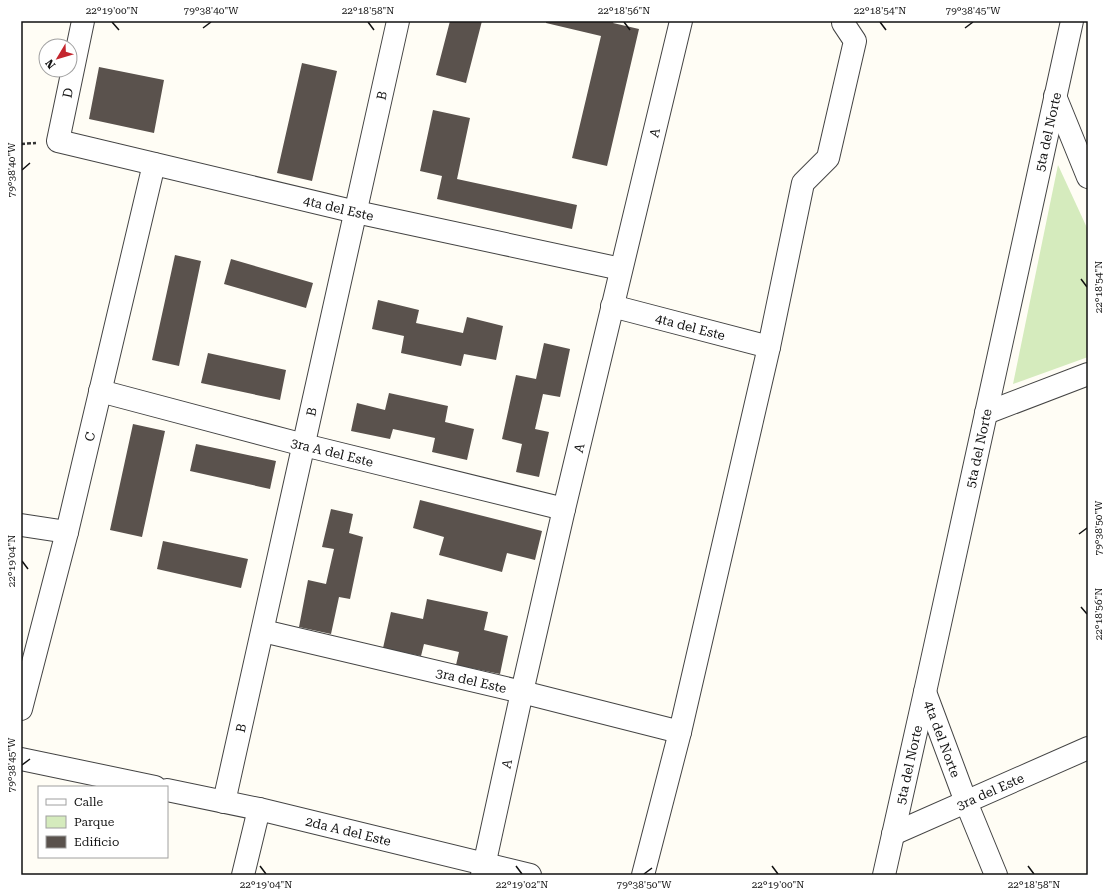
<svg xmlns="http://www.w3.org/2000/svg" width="1109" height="896" font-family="'Roboto Serif',serif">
<rect width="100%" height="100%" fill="#fffdf5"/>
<path fill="#d5ebbd" d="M1058,165L1088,230V357L1013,384Z"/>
<path fill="#5a524d" d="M450,21H482L466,83L436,75Z
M546,21H614L613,23L639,29L607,166L572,158L601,36L546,23Z
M302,63L337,71L312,181L277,173Z
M99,67L164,80L154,133L89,119Z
M433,110L470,118L457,179L577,205L572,229L437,199L442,176L420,171Z
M175,255L201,261L179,366L152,360Z
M231,259L313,283L306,308L224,284Z
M378,300L419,310L416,323L463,333L467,317L503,326L496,360L464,354L461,366L401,353L404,336L372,329Z
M544,343L570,349L560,397L543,394L535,429L549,432L539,477L516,472L522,444L502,439L516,375L536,379Z
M208,353L286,370L280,400L201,383Z
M389,393L448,406L445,422L474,429L467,460L432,452L435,438L393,429L390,439L351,431L357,403L385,410Z
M133,424L165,431L142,537L110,530Z
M196,444L276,461L270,489L190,471Z
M420,500L542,531L535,560L507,553L502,572L439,555L444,537L413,528Z
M331,509L353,514L349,533L363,537L350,599L339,597L331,634L299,627L308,580L326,584L334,549L322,547Z
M163,541L248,559L241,588L157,569Z
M427,599L488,612L484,630L508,636L500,674L456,665L459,652L424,644L421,656L383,648L391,612L423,619Z"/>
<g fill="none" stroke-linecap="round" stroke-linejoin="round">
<g stroke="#444" stroke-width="24">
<g id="minor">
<path id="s1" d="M83,21L58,141L356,212L621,269"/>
<path d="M1055,96L1088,177"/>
<path id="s2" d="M612,306L769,347"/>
<path id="s3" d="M100,391L304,445L564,509"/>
<path d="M986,413L1088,374"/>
<path d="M21,525L67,532"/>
<path id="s4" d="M263,631L522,692L680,732"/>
<path id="s5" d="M925,692L966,802L996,875"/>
<path id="s6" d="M21,709L67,532L154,164"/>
<path d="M21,759L155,787"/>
<path id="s7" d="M167,790L259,809L530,875"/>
<path id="s8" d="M224,802L398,21"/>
<path id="s9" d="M893,834L1088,748"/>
<path d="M243,875L259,809"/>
<path id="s10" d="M482,875L522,692L564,509L681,21"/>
<path d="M643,875L680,732L769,347L803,183L828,158L855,41L843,23V21"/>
<path id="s11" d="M884,875L925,692L1072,21"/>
</g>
</g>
<path stroke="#333" stroke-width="2.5" stroke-dasharray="4 2" stroke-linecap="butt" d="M21,144L36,143"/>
<use href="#minor" stroke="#fff" stroke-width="22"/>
</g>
<path fill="none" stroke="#111" stroke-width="1.5" d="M112,22L119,30M368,22L374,30M624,22L630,30M880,22L886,30M203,28L211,22M965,28L973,22M22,170L30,163M1081,279L1087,287M1079,534L1087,528M22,561L28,569M1081,607L1087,614M22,765L30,759M260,866L266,874M516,866L522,874M772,866L778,874M1028,866L1034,874M644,874L652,868"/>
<g text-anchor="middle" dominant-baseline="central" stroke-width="4" stroke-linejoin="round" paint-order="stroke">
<g font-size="13" fill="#111" stroke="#fff">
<text transform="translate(68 93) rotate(-78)">D</text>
<text stroke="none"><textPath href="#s8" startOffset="724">B</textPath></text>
<text stroke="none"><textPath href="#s11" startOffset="761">5ta del Norte</textPath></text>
<text stroke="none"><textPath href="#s10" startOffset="762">A</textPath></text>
<text stroke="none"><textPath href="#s1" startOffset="411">4ta del Este</textPath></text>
<text stroke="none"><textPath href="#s2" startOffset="81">4ta del Este</textPath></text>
<text stroke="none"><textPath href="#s8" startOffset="400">B</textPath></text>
<text stroke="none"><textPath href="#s6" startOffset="281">C</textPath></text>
<text stroke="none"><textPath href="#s10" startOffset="438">A</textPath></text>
<text stroke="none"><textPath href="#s11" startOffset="437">5ta del Norte</textPath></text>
<text stroke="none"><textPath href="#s3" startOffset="240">3ra A del Este</textPath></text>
<text stroke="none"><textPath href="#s4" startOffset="214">3ra del Este</textPath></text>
<text stroke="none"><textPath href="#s8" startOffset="76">B</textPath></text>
<text stroke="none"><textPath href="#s5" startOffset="50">4ta del Norte</textPath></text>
<text stroke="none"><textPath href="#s10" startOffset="114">A</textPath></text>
<text stroke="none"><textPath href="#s11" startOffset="113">5ta del Norte</textPath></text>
<text stroke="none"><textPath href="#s9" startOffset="106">3ra del Este</textPath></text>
<text stroke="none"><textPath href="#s7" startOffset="186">2da A del Este</textPath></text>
</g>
</g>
<rect width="1109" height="896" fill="none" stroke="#ffffff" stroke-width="44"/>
<rect x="38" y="786" width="130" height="72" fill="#ffffff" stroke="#a0a0a0"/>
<rect x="46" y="799" width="20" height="6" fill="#ffffff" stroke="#a0a0a0"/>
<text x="74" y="806" font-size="12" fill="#111111">Calle</text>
<rect x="46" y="816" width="20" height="12" fill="#d5ebbd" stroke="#a0a0a0"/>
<text x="74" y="826" font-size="12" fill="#111111">Parque</text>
<rect x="46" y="836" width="20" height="12" fill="#5a524d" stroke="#a0a0a0"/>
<text x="74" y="846" font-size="12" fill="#111111">Edificio</text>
<g transform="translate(58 58) rotate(232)"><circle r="19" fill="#ffffff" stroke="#a0a0a0"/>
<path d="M0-3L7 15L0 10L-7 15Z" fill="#c4262e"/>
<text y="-6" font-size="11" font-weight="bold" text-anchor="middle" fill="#111111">N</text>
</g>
<rect x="22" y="22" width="1065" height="852" fill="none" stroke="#111" stroke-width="1.5"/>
<g font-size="10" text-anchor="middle" fill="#111">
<text x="112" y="14">22°19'00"N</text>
<text x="211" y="14">79°38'40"W</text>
<text x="368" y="14">22°18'58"N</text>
<text x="624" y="14">22°18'56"N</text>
<text x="880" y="14">22°18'54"N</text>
<text x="973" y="14">79°38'45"W</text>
<text transform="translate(11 170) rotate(-90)" y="4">79°38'40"W</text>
<text transform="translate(1098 287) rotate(-90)" y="4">22°18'54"N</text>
<text transform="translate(1098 528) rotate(-90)" y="4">79°38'50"W</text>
<text transform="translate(11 561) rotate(-90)" y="4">22°19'04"N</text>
<text transform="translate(1098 614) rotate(-90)" y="4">22°18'56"N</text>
<text transform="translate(11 765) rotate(-90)" y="4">79°38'45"W</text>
<text x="266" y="888">22°19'04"N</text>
<text x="522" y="888">22°19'02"N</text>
<text x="644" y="888">79°38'50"W</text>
<text x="778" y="888">22°19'00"N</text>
<text x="1034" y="888">22°18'58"N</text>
</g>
</svg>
